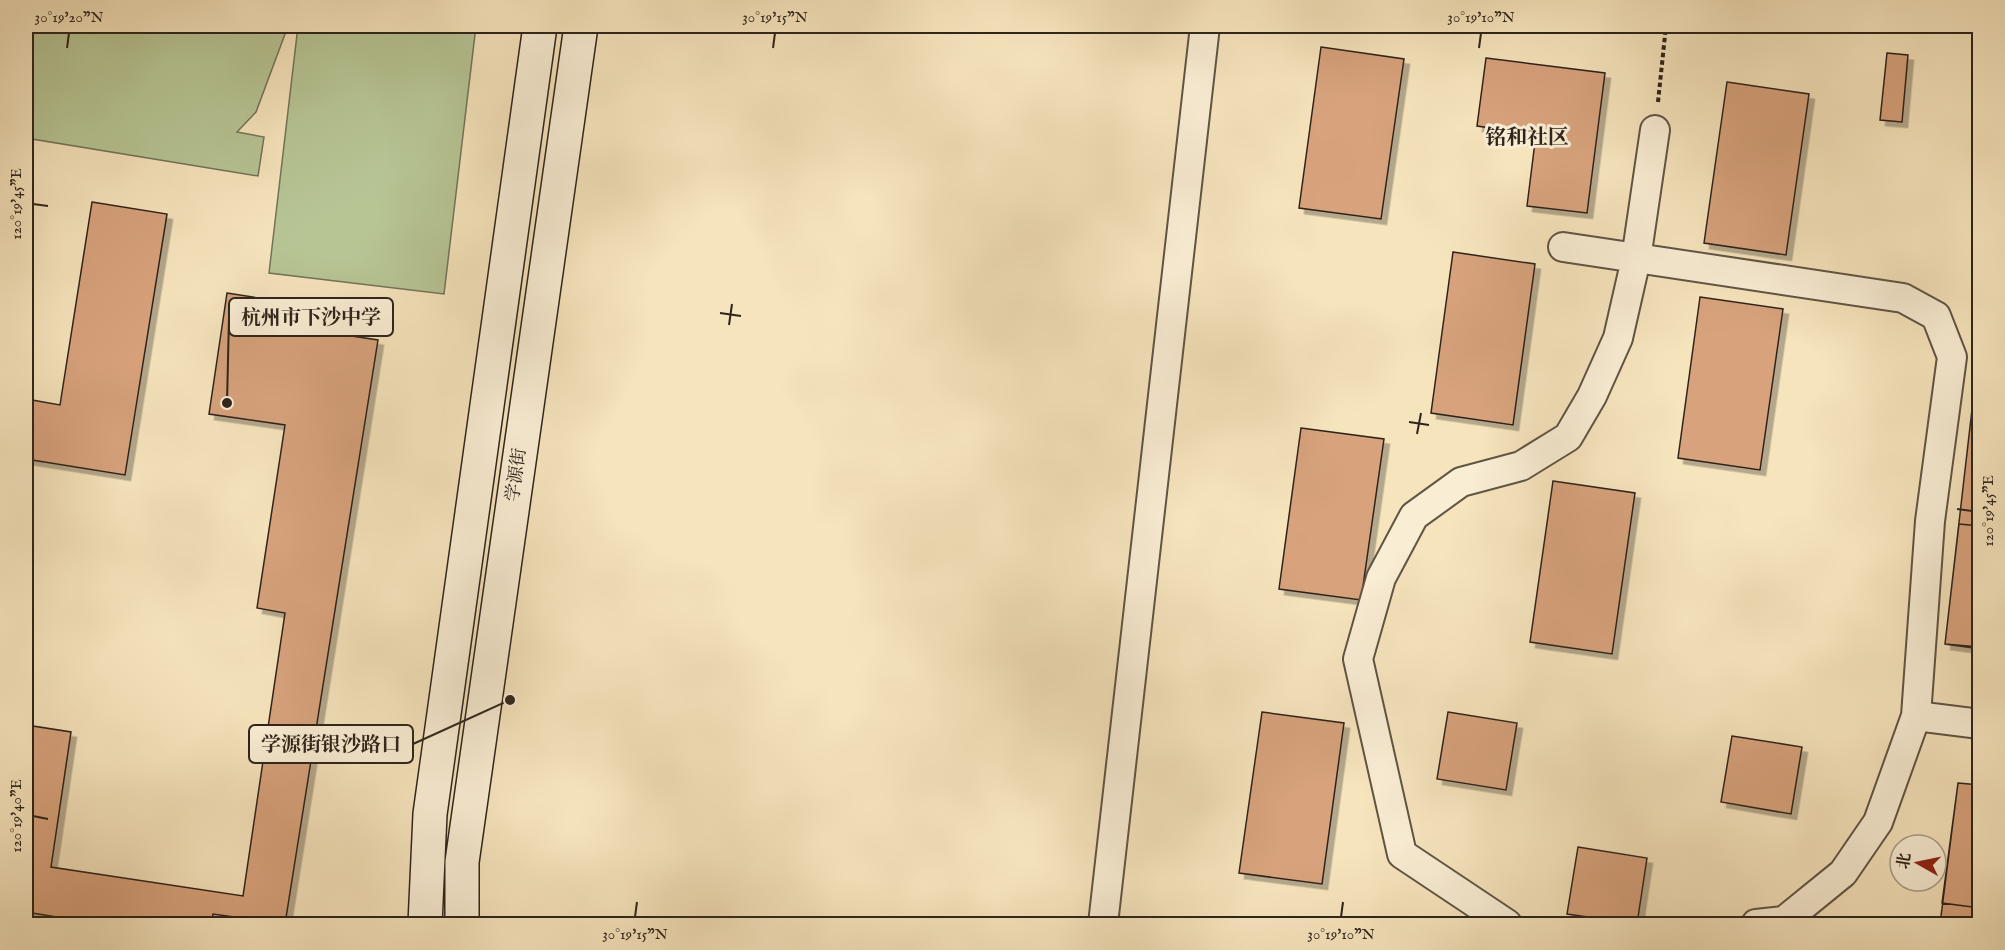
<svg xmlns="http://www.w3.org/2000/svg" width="2005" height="950" font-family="'IM FELL English','Noto Serif SC',serif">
<defs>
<filter id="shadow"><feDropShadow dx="5.5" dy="5.5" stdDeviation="0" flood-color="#0004"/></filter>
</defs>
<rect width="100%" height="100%" fill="#f6e4bd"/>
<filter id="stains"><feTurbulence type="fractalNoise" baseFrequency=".00333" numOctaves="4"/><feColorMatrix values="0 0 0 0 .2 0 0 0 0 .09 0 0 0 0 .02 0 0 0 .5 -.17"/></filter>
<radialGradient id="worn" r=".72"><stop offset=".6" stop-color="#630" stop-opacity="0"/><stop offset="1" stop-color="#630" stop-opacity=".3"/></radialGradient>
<path fill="#b7c595" stroke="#727458" stroke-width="1.5" d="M26,26H288L256,112L237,132L264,137L258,176L26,138Z
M298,26H476L444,294L269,273Z"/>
<path fill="#d7a27b" stroke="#2e241b" stroke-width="1.5" filter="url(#shadow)" d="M1321,47L1404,59L1381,219L1299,208Z
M1887,53L1908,55L1902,122L1880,120Z
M1486,58L1605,73L1587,213L1527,206L1536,134L1477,126Z
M1727,82L1809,94L1786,255L1704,243Z
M92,202L167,214L125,475L26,459V399L60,405Z
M1453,252L1535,264L1513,425L1431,413Z
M227,293L316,307L312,330L378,340L285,924L213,914L211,924H100L26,912V725L71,732L51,867L243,896L285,613L257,608L285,425L209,414Z
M1700,297L1783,309L1760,470L1678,458Z
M1980,340V419L1971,418Z
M1980,340V649L1945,644Z
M1301,428L1384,439L1361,600L1279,589Z
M1553,481L1635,493L1612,654L1530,642Z
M1959,524L1980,526V647L1945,644Z
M1262,712L1344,723L1322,884L1239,873Z
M1448,712L1517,723L1506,790L1437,779Z
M1732,736L1802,747L1791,814L1721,802Z
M1958,783L1980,785V924H1940Z
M1958,783L1980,785V908L1942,903Z
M1578,847L1647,858L1637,924L1567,914Z"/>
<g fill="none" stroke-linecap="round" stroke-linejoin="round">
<g stroke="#605444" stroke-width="32">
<path id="minor" d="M1563,247L1903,298L1936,316L1952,357L1930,521L1916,716L1878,822L1843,873L1784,921L1756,924
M1916,716L1980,724
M1103,924L1205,26
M1507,924L1402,854L1358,659L1381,578L1414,516L1461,482L1521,466L1568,437L1592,396L1618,338L1636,259L1655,130"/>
</g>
<g stroke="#2e241b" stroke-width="36">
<path id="secondary" d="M425,924L430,814L540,26
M462,924V862L581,26"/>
</g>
<path stroke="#2e241b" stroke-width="4" stroke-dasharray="4.5 3" stroke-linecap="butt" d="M1658,102L1666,26"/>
<use href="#minor" stroke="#f9edd4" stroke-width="28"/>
<use href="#secondary" stroke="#f9edd4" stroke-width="33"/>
</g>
<path fill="none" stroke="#2e241b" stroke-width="2" d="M67,48L69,33M773,48L775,33M1479,48L1481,33M33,204L48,206M720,313L741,316M729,325L732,304M1409,422L1429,425M1417,434L1421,413M1957,509L1972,511M33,816L48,819M635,917L637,902M1341,917L1343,902"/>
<g text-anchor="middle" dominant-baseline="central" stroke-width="6" stroke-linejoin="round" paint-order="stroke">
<g font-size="18" fill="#2e241b" stroke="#f9edd4">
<text transform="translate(517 475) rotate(-82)">学源街</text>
</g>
<g font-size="21" font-weight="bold" fill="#2e241b" stroke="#f9edd4">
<text x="1527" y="138">铭和社区</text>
</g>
</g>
<path fill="none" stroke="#2e241b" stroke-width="2" d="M227 403L229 317M510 700L413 744"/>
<g fill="#2e241b" stroke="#f9edd4" stroke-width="2">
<circle cx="227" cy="403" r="6"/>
<circle cx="510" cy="700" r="6"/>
</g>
<g fill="#f9edd4" stroke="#2e241b" stroke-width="2">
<rect x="229" y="298" width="164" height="38" rx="6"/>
<rect x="249" y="725" width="164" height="38" rx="6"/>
</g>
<g font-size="20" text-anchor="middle" font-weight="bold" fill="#2e241b">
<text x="311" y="324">杭州市下沙中学</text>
<text x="331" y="751">学源街银沙路口</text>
</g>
<rect width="2005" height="950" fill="none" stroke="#f6e4bd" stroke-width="66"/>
<g transform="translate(1918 863) rotate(279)"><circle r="28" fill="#f9edd4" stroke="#a89d8a" stroke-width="1.5"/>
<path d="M0-4.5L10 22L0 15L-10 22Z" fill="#8f2418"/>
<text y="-9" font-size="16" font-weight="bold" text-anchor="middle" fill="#2e241b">北</text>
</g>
<rect x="33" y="33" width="1939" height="884" fill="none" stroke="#2e241b" stroke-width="2"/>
<g font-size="15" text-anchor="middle" fill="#2e241b">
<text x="69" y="22">30°19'20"N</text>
<text x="775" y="22">30°19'15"N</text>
<text x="1481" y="22">30°19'10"N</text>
<text transform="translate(16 204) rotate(-90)" y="5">120°19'45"E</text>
<text transform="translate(1988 511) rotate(-90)" y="5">120°19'45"E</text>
<text transform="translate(16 816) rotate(-90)" y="5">120°19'40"E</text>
<text x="635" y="939">30°19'15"N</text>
<text x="1341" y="939">30°19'10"N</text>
</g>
<rect width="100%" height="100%" filter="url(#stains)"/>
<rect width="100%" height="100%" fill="url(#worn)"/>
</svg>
